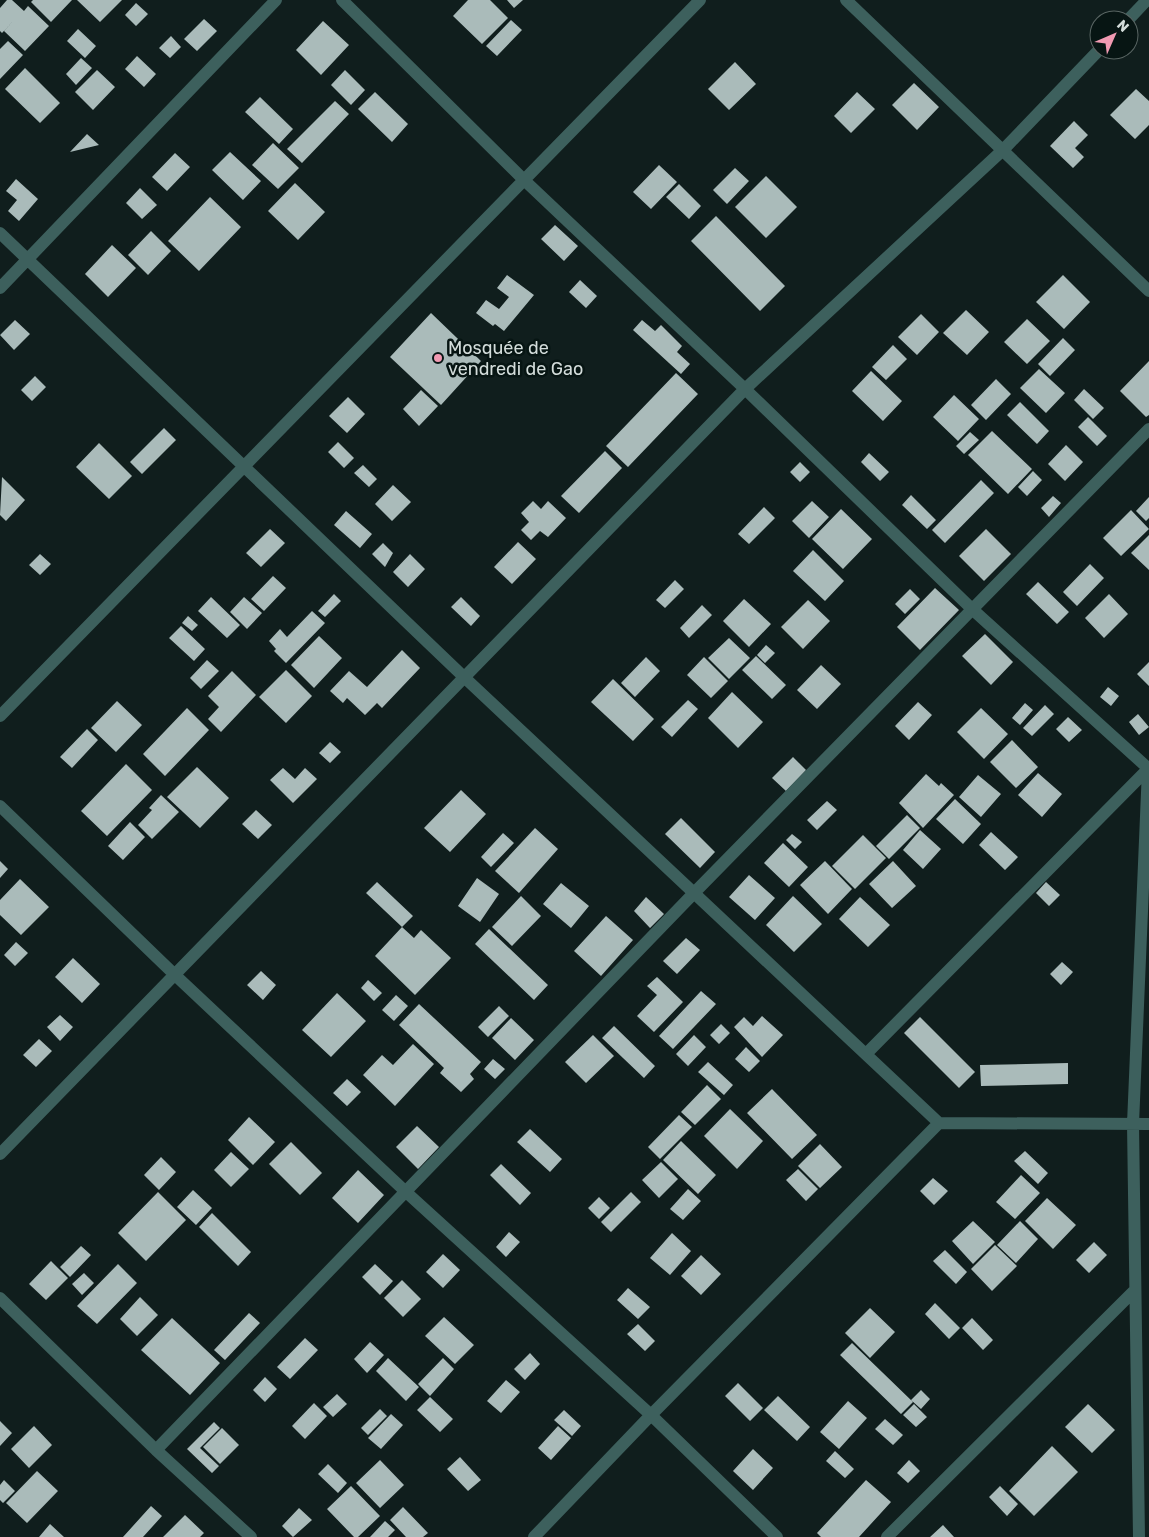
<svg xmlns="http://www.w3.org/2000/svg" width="1149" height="1537" font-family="Rubik,sans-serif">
<rect width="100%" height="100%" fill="#101e1d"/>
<path fill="#aabbba" d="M7,0H12L24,11L28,6L49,26L25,51L4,31L16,18L2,33L0,31V8Z
M33,0H72L51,22L31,2Z
M77,0H122L100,22Z
M468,0H490L508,18L482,44L453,16Z
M507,0H523L514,8Z
M136,3L148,14L136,26L125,15Z
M204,19L217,31L197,51L184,39Z
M511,20L522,30L497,56L486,46Z
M323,21L349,45L321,75L296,50Z
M78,29L96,46L85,58L67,41Z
M171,36L181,47L170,58L159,48Z
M8,41L23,55L0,79V49Z
M137,56L156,74L144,87L125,69Z
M81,58L92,68L76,85L66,74Z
M735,62L756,84L729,110L708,89Z
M25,68L60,103L40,123L5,89Z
M97,70L115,87L93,110L75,92Z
M345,70L365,90L351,105L331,85Z
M914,83L939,107L917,130L892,105Z
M1136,89L1149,101V125L1135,139L1110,115Z
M375,92L408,124L392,142L358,109Z
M857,92L875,109L851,133L834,116Z
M260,97L293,129L279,144L245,112Z
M335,101L349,114L302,163L287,149Z
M1074,121L1088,135L1075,148L1084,157L1073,168L1050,146Z
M87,134L99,145L70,152Z
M273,143L299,168L278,189L252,165Z
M230,152L261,181L243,200L212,170Z
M175,153L190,167L167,191L152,177Z
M659,165L677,182L651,209L633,192Z
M735,168L749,181L727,204L713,190Z
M766,176L797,207L766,238L735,207Z
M16,179L38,199L19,221L8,211L17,200L6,191Z
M295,183L325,212L298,240L268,211Z
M679,184L701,206L689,219L666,197Z
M140,188L157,205L142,219L126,203Z
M210,197L241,227L199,271L168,241Z
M716,216L785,286L760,311L691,241Z
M555,225L578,246L564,261L541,239Z
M151,231L171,251L148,275L128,255Z
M112,245L136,268L108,297L85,274Z
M507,275L534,295L504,331L495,324L493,326L476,313L486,300L499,309L509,297L497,288Z
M1063,275L1090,302L1064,329L1036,302Z
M580,280L597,296L586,308L569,292Z
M966,310L989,332L967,355L943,333Z
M431,313L481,361L441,405L390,357Z
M921,314L939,332L917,355L898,337Z
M1027,319L1050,341L1027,364L1004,342Z
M15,320L30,334L14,350L0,335Z
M642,320L655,331L661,325L682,346L677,352L690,364L681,374L633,330Z
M1063,338L1075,350L1050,376L1038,364Z
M893,345L907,359L886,380L872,367Z
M1149,361V415L1146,417L1120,391Z
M1039,369L1065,393L1046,413L1020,388Z
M871,371L902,401L883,421L852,391Z
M676,373L698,394L628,467L606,446Z
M35,376L46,387L32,401L21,390Z
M996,379L1011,394L986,420L971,405Z
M1084,389L1104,408L1093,419L1074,400Z
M421,390L438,406L419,426L403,409Z
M954,395L979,419L958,441L933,417Z
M348,397L365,414L347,433L329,416Z
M1020,402L1049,431L1037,444L1007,415Z
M1088,417L1107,436L1097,446L1078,427Z
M164,428L176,440L142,474L130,462Z
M992,431L1032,469L1008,494L968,455Z
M970,432L979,440L964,454L956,446Z
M338,442L354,458L344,468L328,452Z
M99,443L132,476L109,499L76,467Z
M1066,445L1083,462L1065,481L1048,464Z
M605,451L622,468L579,513L561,496Z
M869,453L889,472L880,481L861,462Z
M800,462L810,472L800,482L790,472Z
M363,465L377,479L369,487L354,473Z
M1033,471L1042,480L1027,496L1018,487Z
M2,477L25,500L6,521L0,515Z
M981,480L994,493L945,543L932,530Z
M393,485L411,502L392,521L375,504Z
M911,495L936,520L927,529L902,505Z
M1053,496L1061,503L1049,517L1041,508Z
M1149,497V518L1146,521L1136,511Z
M533,501L541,509L548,501L566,518L548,537L540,531L531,540L521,530L529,522L521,513Z
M812,501L829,517L809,538L792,521Z
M764,507L775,518L749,544L738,534Z
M841,509L872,539L843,569L812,539Z
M1131,510L1149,529L1121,556L1103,538Z
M346,511L372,534L360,548L334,525Z
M270,529L285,543L261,567L246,553Z
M986,529L1011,554L984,581L959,556Z
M1149,535V570L1131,553Z
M518,542L536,559L512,584L494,567Z
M383,543L393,553L385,567L372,554Z
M813,550L844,581L825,601L793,571Z
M40,554L51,564L40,575L29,565Z
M410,554L425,569L408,587L393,572Z
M1090,564L1104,578L1077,606L1063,592Z
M273,576L286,588L264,611L251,599Z
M675,580L684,589L665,608L656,600Z
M1038,582L1069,612L1057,624L1026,594Z
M935,588L959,610L920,650L897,627Z
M910,589L920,599L905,614L895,604Z
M334,594L341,601L325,617L318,611Z
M1109,594L1128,614L1104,638L1085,618Z
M211,597L240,625L227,638L198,611Z
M244,597L262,613L247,629L230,612Z
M461,597L480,616L471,626L451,607Z
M744,599L771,624L749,647L723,621Z
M808,600L830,621L803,649L781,627Z
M702,605L712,615L689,638L680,628Z
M312,611L325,623L286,663L274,651L276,649L269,641L280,629L287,637Z
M188,616L198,625L192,631L182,623Z
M181,626L205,649L194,661L169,638Z
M985,634L1013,662L991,685L962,656Z
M319,636L342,658L314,688L291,665Z
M729,638L750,658L729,679L708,658Z
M766,645L775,653L765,663L757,655Z
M402,650L420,668L382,708L377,703L365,715L347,698L343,703L330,691L349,671L367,687Z
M756,656L786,685L772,699L742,670Z
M646,657L660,671L635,697L621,683Z
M704,657L728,681L711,698L687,675Z
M207,660L219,671L201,689L190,678Z
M1149,662V686L1137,674Z
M821,665L841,684L817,709L797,690Z
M286,670L312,696L286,723L259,697Z
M232,671L256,695L221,732L208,719L219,707L208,696Z
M613,679L654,719L633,741L591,702Z
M1108,687L1119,696L1111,706L1100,697Z
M732,692L763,722L738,748L708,718Z
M688,700L698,709L672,737L661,727Z
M117,701L142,725L116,752L91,728Z
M918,702L932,715L909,740L895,726Z
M1025,703L1033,710L1020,725L1012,718Z
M1045,705L1054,714L1032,736L1023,728Z
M187,708L209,730L165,776L143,754Z
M981,708L1008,734L984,759L957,732Z
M1138,714L1149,727L1139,735L1129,722Z
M1068,717L1082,730L1069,742L1056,729Z
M87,729L98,740L72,768L60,757Z
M1012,740L1038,767L1016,788L990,762Z
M330,742L341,752L330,763L319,753Z
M793,757L806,770L786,791L772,778Z
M126,764L152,790L107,836L81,811Z
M197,767L229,798L200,828L167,797Z
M283,768L295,779L305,768L317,779L293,803L270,780Z
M1038,773L1062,794L1042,817L1018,795Z
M926,774L939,786L941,783L954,795L923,828L899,803Z
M978,775L1001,794L981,817L959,797Z
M461,790L486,814L450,852L424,828Z
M161,795L179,812L152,839L138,825L152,810L149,808Z
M955,799L981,824L963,844L936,819Z
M827,801L837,810L817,830L807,820Z
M256,810L272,825L258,839L242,824Z
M907,815L920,828L889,859L876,846Z
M681,818L715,852L700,868L665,834Z
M130,822L145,837L123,860L108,846Z
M535,828L558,849L519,893L495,871Z
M920,830L941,849L923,869L903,850Z
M991,832L1018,857L1005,870L979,845Z
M503,833L514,843L491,867L481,857Z
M792,834L802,842L795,849L786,840Z
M863,835L886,858L855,889L832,866Z
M783,843L808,867L789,887L764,863Z
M0,861L8,869L0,878Z
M825,861L852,889L828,914L800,885Z
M893,861L916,886L892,908L869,884Z
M749,875L775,898L755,920L729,897Z
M477,878L499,894L480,922L458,906Z
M20,879L49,907L21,935L0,915V900Z
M377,882L413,916L402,927L366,893Z
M1046,882L1060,895L1049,906L1036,893Z
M561,883L589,906L571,928L543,904Z
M521,896L541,916L512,946L492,927Z
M793,896L822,924L794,952L766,925Z
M646,897L664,914L650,928L634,911Z
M860,897L890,925L868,947L839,919Z
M606,916L633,940L601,976L574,951Z
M402,927L414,938L421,930L451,958L415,995L375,956Z
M489,929L548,985L534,1000L475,944Z
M686,938L700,950L677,974L663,961Z
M16,942L28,953L15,966L4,955Z
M73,958L100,984L82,1003L55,977Z
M1062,962L1073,972L1061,985L1050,974Z
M261,971L276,985L263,1000L247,985Z
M657,977L683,1002L654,1032L637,1016L657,995L647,986Z
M368,980L382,993L374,1001L361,988Z
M701,991L716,1004L673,1049L659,1036Z
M337,993L366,1021L331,1057L302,1030Z
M396,995L408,1006L394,1021L382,1010Z
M419,1004L481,1062L470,1074L474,1079L461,1092L440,1073L444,1068L399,1025Z
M499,1006L509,1016L488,1037L478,1027Z
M60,1015L73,1027L60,1041L47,1027Z
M762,1016L783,1035L762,1057L734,1027L744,1017L753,1026Z
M920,1017L975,1072L959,1088L904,1033Z
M511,1018L534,1040L515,1060L492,1038Z
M721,1024L730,1033L719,1044L710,1035Z
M614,1026L655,1066L644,1078L602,1038Z
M593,1035L614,1056L586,1083L565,1062Z
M694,1035L706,1047L688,1066L676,1054Z
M39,1039L52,1051L36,1067L23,1055Z
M413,1044L434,1064L395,1106L363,1075L382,1055L393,1065Z
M746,1047L760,1061L749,1072L735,1059Z
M493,1059L505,1069L495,1079L484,1069Z
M708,1062L733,1085L724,1095L698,1072Z
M1068,1063V1084L981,1086L980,1065Z
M347,1079L361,1092L347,1106L333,1093Z
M707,1085L721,1099L695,1125L681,1112Z
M772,1089L817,1135L792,1159L747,1113Z
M730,1109L763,1141L737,1169L704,1136Z
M679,1115L692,1127L660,1159L648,1147Z
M249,1117L275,1142L253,1165L228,1140Z
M417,1126L439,1147L418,1169L396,1147Z
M530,1129L562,1159L550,1172L517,1142Z
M681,1141L716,1175L698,1194L663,1160Z
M291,1142L322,1173L300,1195L269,1164Z
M820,1144L842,1167L820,1188L798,1166Z
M1025,1151L1048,1173L1038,1184L1014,1161Z
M231,1152L249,1169L231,1187L214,1170Z
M161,1157L176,1172L159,1190L144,1175Z
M661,1162L678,1179L659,1198L642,1180Z
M501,1164L531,1193L520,1205L490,1175Z
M798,1169L818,1189L806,1201L786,1180Z
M358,1170L384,1195L358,1223L332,1198Z
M1021,1175L1040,1193L1015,1219L996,1202Z
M933,1178L948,1191L934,1205L920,1191Z
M688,1189L701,1201L683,1220L670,1209Z
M193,1190L212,1208L196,1225L177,1207Z
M158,1192L186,1220L146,1261L118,1233Z
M631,1192L641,1202L611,1232L601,1222Z
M599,1197L610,1208L599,1219L588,1208Z
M1047,1198L1076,1225L1053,1249L1025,1221Z
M212,1213L251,1252L238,1266L199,1227Z
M973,1221L995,1242L973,1264L952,1241Z
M1020,1221L1038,1239L1016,1263L997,1245Z
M509,1232L520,1242L506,1257L496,1247Z
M672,1233L691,1251L670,1275L650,1258Z
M1094,1242L1107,1255L1089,1273L1076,1260Z
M995,1245L1017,1266L992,1291L971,1269Z
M81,1246L91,1255L70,1277L60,1267Z
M945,1250L967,1272L956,1284L933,1261Z
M443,1254L460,1270L443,1288L426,1272Z
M701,1255L721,1274L701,1295L681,1276Z
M51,1261L68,1278L46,1300L29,1284Z
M118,1264L137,1283L97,1324L77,1306Z
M375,1264L393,1281L380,1295L362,1277Z
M84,1273L94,1283L82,1295L72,1284Z
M402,1280L421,1299L403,1317L384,1298Z
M628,1288L650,1307L638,1319L617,1300Z
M140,1297L158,1315L137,1336L120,1319Z
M935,1303L960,1328L949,1339L925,1314Z
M870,1308L895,1332L870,1358L845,1333Z
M249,1313L260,1323L225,1360L214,1350Z
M444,1317L474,1345L455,1364L425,1336Z
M172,1318L220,1363L190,1395L141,1350Z
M972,1318L993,1340L983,1350L962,1328Z
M638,1324L655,1341L645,1351L627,1334Z
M305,1338L318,1350L290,1379L277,1367Z
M370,1342L384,1355L367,1373L354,1359Z
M852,1343L913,1402L901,1414L840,1355Z
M530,1353L540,1364L525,1380L514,1369Z
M388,1358L419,1387L406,1401L376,1371Z
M443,1358L454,1369L430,1396L418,1384Z
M265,1377L277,1389L265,1402L253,1390Z
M506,1380L520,1392L501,1413L487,1401Z
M738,1383L763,1408L750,1421L725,1396Z
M921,1390L930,1399L921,1409L911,1400Z
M337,1394L347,1404L333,1417L323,1407Z
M778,1396L810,1427L797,1441L764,1410Z
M430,1397L453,1419L440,1432L417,1410Z
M848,1401L867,1418L839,1449L820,1432Z
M314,1403L327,1416L305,1439L292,1426Z
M914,1404L927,1417L916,1427L903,1415Z
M1088,1404L1115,1430L1092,1453L1065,1427Z
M380,1409L387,1416L368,1435L361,1428Z
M564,1410L581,1426L572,1436L554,1420Z
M391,1414L403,1425L381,1449L368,1438Z
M885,1419L903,1435L893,1445L875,1429Z
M0,1421L12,1433L0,1446Z
M214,1422L220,1428L200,1448L219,1466L212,1473L187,1449Z
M34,1426L52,1445L29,1468L11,1449Z
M558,1426L571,1438L551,1460L538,1448Z
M222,1428L239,1445L220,1464L203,1447Z
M1052,1446L1078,1472L1034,1516L1009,1491Z
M753,1449L773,1468L753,1490L733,1471Z
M835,1451L854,1469L845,1478L826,1461Z
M460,1457L481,1480L468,1491L447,1469Z
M380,1460L404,1485L380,1508L356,1483Z
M909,1460L920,1471L908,1483L897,1473Z
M328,1464L347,1483L338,1493L318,1474Z
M37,1471L58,1491L27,1523L6,1503Z
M4,1480L15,1491L3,1503L0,1500V1485Z
M866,1480L891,1502L859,1537H821L817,1533Z
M351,1486L380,1516L358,1537H354L327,1509Z
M1000,1486L1018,1504L1007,1516L989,1497Z
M151,1506L162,1516L143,1537H123Z
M403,1507L428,1533L423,1537H406L390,1520Z
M299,1508L312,1520L293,1537L282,1526Z
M185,1515L204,1533L200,1537H163Z
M385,1521L395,1530L388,1537H370Z
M50,1524L64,1537H39Z
M943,1525L954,1537H930Z"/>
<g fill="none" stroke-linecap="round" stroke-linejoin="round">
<path stroke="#3d605d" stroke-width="12" d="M342,0L523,179L745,389L972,609L1149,769
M846,0L1149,291
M1128,20L1147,0
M0,233L465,678L939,1123L1149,1124
M0,288L276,0
M0,716L700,0
M0,806L175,975L406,1192L651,1415L777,1537
M867,1053L1148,769
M0,1154L745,389L1004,149L1099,50
M0,1298L156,1450L251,1537
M156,1450L694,893L1149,429
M534,1537L651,1415L939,1123
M887,1537L1135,1290
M1139,1537L1133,1124L1148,769"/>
</g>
<circle fill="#f19ab2" stroke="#071513" stroke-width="2" cx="438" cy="358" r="5"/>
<g text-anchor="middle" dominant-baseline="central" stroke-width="5" stroke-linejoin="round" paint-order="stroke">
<g font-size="18" fill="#d3dcda" stroke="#071513" text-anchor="start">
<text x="448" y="348">Mosquée de<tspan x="448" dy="21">vendredi de Gao</tspan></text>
</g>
</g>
<g transform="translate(1114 35) rotate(45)"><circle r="24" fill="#071513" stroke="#596563"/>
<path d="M0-4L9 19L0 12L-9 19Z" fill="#f19ab2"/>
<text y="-8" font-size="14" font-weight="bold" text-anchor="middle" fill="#d3dcda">N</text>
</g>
</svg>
